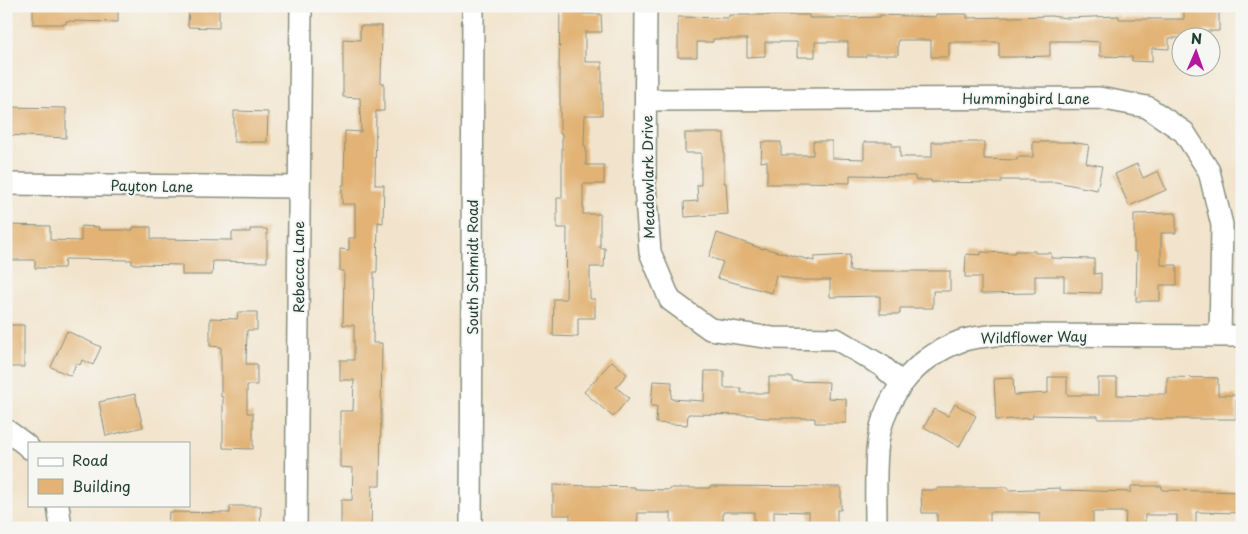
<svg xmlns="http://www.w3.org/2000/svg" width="1248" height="534" font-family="'Playpen Sans',sans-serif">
<rect width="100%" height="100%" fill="#f6f6f2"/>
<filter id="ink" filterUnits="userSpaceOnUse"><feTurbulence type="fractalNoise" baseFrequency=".02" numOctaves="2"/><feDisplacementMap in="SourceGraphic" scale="10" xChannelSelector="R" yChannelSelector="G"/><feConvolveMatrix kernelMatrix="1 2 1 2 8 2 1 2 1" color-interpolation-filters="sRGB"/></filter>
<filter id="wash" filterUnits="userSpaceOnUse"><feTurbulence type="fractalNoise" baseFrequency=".0096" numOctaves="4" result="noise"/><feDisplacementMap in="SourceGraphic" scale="20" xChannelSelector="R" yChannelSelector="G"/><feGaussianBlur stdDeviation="1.12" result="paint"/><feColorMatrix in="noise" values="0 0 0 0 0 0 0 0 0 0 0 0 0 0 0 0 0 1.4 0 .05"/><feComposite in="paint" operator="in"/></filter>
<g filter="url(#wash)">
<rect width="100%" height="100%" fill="#f2e4cc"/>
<g id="blocks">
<path fill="#e2b374" d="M33,6H118V22L66,21V24H33Z
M189,6H219V28L188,27Z
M560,6H584V14H601L602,32H585V62H602V115H585L584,146H586V165H604V184H583V214H600V248H605L604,267H590V299H595V318H578V337L553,336L554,299H566L567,228H557V198H562V134H560V76H559Z
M1184,6L1219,8V31H1203V38H1169V49L1152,48V62L1132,61V57L1100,56V42L1084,41H1050V56L1018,57H999V42H949V57H931V40H898V55H866V57H848V42H815V57H797V42H765V56L747,57V39H713V42H697V57H678V17L729,18V15H809V18H847L880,17V15L936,17V14H967V18L1051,16L1066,18L1119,16V19H1184Z
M360,26H382L381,83H384V111H376L375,185H384L383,223L378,222L377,272H374L373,343H382L380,486H372L371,528H341V500H352L353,468L340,467V411H353L354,380H340V360H354V325H343L344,271H340V249L349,250V238H355V204H342V185H344L345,131L361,132L360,98L343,97V39L360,40Z
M6,107L66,108V138L6,135Z
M234,111L268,112L267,142H234Z
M685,133H724V183H726L728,214L685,217L684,202L698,201L697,185H701V153H685Z
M813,141H832V158L864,159V142H892V146H900V157H932V142H984V159L1017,160V157H1033V142H1071L1089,145L1086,163L1102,166L1097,190L1056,182H1033V180H1001V183L931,182V180H915V176L850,175V183L798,182V184H767V161L761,162L762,142H781V155H813Z
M1137,164L1143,178L1158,171L1166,190L1129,206L1115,174Z
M1176,213V233H1161V265H1177V285H1160V301H1136L1137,252H1134V214Z
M6,225L50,226V240L81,241V226L99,227L98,230H133V227H151V239L232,240V232H250V229H267V262L213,261L212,275H182V265L132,264V260L65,259L64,268H35V260H6Z
M717,233L763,249V248L814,261V257L850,255L849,271H950V291H933V308H900V314H880V296L830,297V280H795L776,275L772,293L717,278L723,262L709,257Z
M1015,251H1035V253H1051V258L1094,259V274L1101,273V293L1064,292V276H1035V293L981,294V277H965L966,254L981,255V252L1015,253Z
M238,312H257V330H247L246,364H257V385H247V413H253V449L223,448V397H221V347L210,346V318L237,319Z
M6,325H24V367H6Z
M67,331L101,347L93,365L82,360L80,365L76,363L71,376L51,367Z
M612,361L627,374L616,387L629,398L613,417L584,392Z
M705,371H724V388H741V393H769V377H792V381L829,382L828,398L846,399V423H815V418H764L756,417V415L688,414L687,425L656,423L657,406H651L653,381L672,382L671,399L704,401Z
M1048,377H1067V395H1098V378H1117V395L1149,396V394H1167V377L1218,378V395H1236V419H1098V416L1032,415L1033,418L996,420L994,379L1013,378L1014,395L1048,393Z
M135,394L143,427L106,436L99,402Z
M955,404L976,416L959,447L924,427L934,409L948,416Z
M553,485L635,487V489L670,490L671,488H710V486L841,487V510H837V524H828V528H809V512L774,511V528H754V512H723V528H671V513H638L637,528H618V524H590V528H570V515H553Z
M1131,486H1162V490L1242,492V513L1196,512V528H1177V515H1145V528H1125L1126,512H1093V528H1040V513L1024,512H990V528H937V513H922L921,490H937V488H971V487H1008V490L1060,488V490L1131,492Z
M230,506H261L260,528H168L169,512L230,513Z"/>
</g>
</g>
<g filter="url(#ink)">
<use href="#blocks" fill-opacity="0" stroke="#889080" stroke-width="1"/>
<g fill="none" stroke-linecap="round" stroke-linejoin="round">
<g stroke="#889080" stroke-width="24">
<path id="minor" d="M646,6L645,186L650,252L670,300L710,329L772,338L836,339L882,366L901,383
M646,100L1099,98L1147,107L1184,132L1209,171L1222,225L1220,336
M6,184L299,187
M6,430L25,444L29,448
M58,505L61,528
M296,528L301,6
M471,528L473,6
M876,528C876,502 875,476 877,451C881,399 913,359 961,341C972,337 984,337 995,335L1242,336"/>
</g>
<use href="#minor" stroke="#fff" stroke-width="21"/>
</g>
</g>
<g text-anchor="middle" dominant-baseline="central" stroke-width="4" stroke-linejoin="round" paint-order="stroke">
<g font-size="14" fill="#1f3d34" stroke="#f6f6f2">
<text x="1026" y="98">Hummingbird Lane</text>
<text transform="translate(648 177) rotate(-91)">Meadowlark Drive</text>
<text transform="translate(152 186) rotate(1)">Payton Lane</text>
<text transform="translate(298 267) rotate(-90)">Rebecca Lane</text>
<text transform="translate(472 267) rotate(-90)">South Schmidt Road</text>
<text transform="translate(1034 337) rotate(-1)">Wildflower Way</text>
</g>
</g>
<rect width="1248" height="534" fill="none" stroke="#f6f6f2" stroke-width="25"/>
<rect x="28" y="442" width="162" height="65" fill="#f6f6f2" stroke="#a0aca6"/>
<rect x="38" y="458" width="25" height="8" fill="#ffffff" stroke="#a0aca6"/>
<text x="72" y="466" font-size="15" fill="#1f3d34">Road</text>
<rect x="38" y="479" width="25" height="15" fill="#e2b374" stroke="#a0aca6"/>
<text x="72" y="492" font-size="15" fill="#1f3d34">Building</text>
<g transform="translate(1196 52) rotate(2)"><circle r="24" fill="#f6f6f2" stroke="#a0aca6"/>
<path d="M0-4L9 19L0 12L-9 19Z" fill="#b5179e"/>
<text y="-8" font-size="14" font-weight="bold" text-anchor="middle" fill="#1f3d34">N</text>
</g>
</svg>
